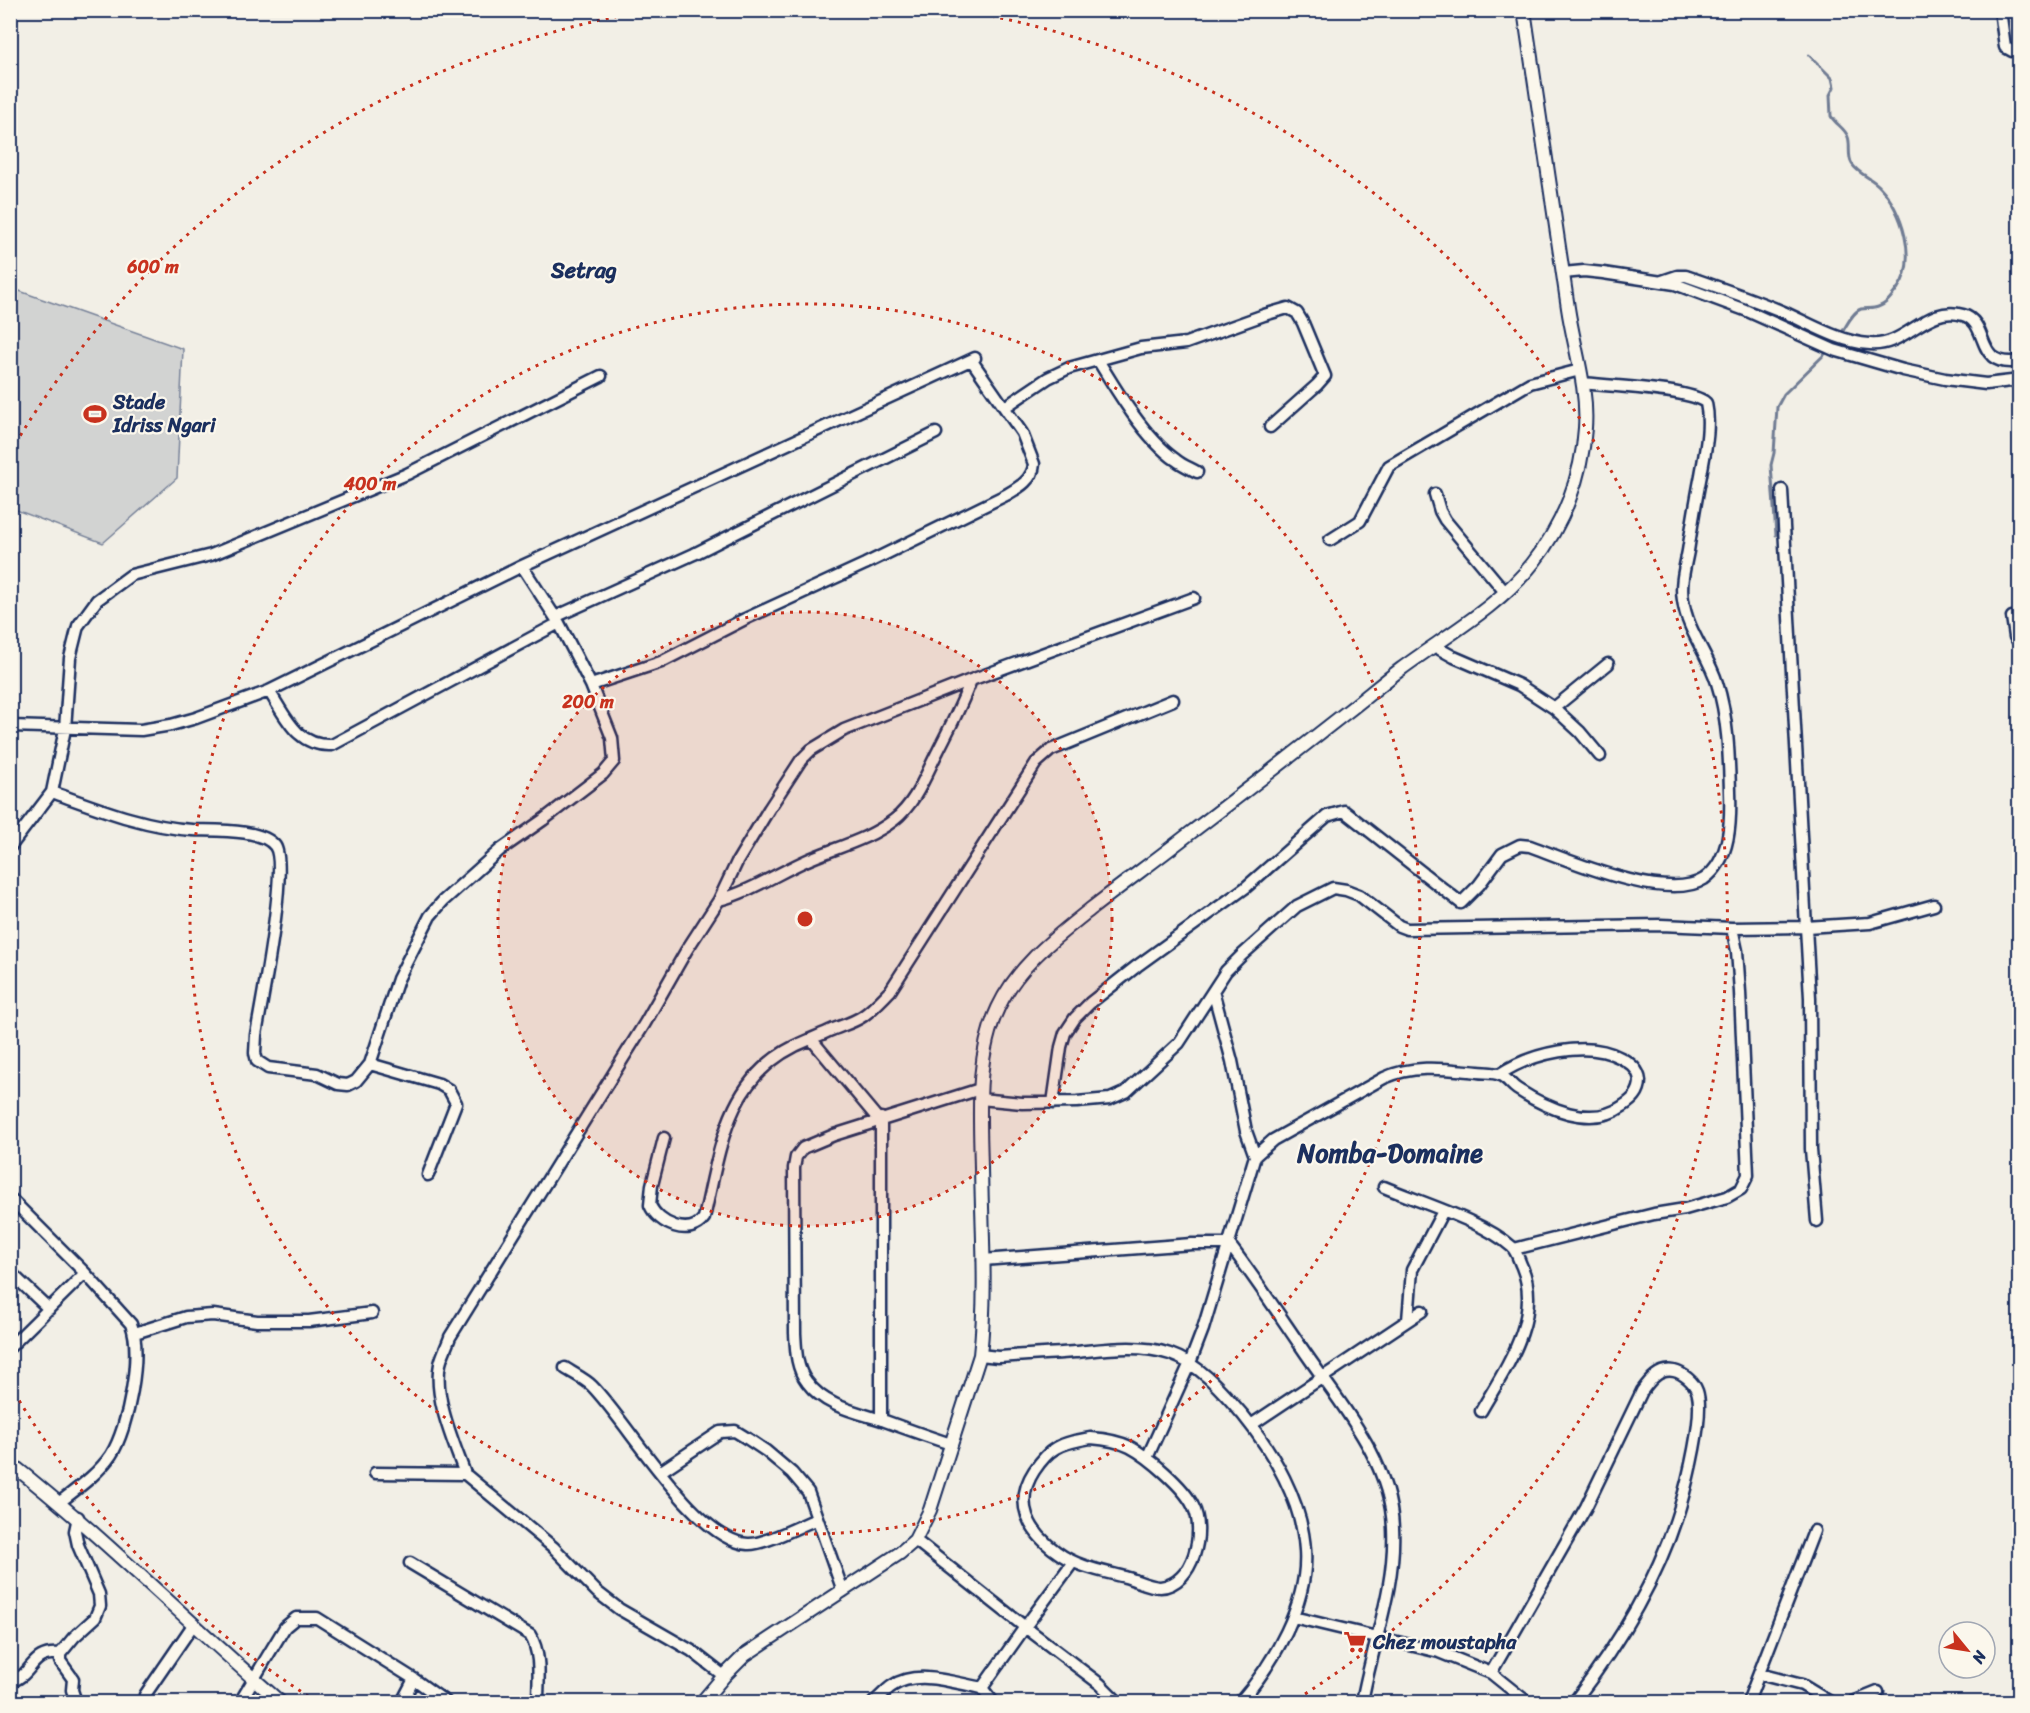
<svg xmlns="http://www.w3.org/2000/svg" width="2030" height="1713" font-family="Sriracha,sans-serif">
<rect width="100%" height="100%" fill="#f2efe6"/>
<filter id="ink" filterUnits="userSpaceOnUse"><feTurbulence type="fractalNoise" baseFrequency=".0167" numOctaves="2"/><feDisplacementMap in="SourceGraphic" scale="12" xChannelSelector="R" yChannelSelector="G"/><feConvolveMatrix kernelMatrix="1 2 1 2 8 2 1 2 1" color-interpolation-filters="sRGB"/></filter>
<g filter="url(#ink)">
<path fill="#d2d3d2" stroke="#768198" stroke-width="1.5" d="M11,288L183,349L177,478L103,543L11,508Z"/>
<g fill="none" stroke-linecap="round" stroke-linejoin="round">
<path stroke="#707b93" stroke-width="3" d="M1809,55L1832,78L1834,87L1830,95L1831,116C1835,124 1845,128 1848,137C1851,145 1847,156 1852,164C1858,174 1872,178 1880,187C1902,210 1918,260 1898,288C1891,297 1886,306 1874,308C1870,309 1865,308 1861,309C1852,312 1846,327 1841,334
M1776,535L1771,465L1774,453L1777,407L1784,394L1828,351"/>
<g stroke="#1b2f5e" stroke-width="15">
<path id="minor" d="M2000,10L2005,47L2012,51L2020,50
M1563,273L1584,271L1603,273L1675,284L1745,310L1834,350L1903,370L1945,379L1986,384L2020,380
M1662,281L1677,276H1686C1718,287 1750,298 1781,311C1809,323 1839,342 1870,344C1907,347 1926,304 1963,315C1991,323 1973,369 2020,361
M1098,360C1116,390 1146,440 1176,460C1182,465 1190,468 1197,472
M1005,407L1048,378L1069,368L1141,348L1186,343L1264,315L1288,308L1297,313L1303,323L1325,376L1317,385L1270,427
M1782,490L1806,927L1870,923L1934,905
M1435,494L1440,511L1445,520L1505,592
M1330,540L1360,521L1389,466L1530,383L1580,370
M555,617L694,554L936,433
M2012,617L2015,637L2020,643
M1434,646L1454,657L1519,685L1554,708L1580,732L1600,756
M591,685L661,662L745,619L865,564L1006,495C1018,488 1033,480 1034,464L1022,433L972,361
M269,691C286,717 297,747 332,745L559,623
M1554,708L1608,664
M10,726L141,730L171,725L196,718L269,691L522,566L975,358
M52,792C97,808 144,827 192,830C212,831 262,828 275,846C289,866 261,1004 256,1035L255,1053L257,1061L268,1068L317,1074L338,1084L348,1085L356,1081L370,1064L398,979L430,916L443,901L500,850L543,820L603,774L614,761L612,738L591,685L559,623L522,566
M10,847L52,792L65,729L70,658L78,626L97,600L131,575L211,555L407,474L601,376
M719,900C749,892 775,875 803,862C833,848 867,841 894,820C916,803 926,774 938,751C950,727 962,705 971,680
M1732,928L1806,927L1810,998L1811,1149L1817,1221
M1213,991L1232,1061L1246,1131L1255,1156
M812,1040L878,1119
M370,1064L439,1084L449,1090L456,1103L428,1175
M980,1099L1022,1103L1077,1102L1110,1099L1126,1092L1179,1043L1226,971L1242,955L1297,906L1333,888L1346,890L1359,895L1399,926L1407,929L1661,925L1732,928L1737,951L1740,992L1748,1175L1741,1189L1727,1197L1685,1209L1654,1214L1514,1249
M1053,1103L1061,1047L1065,1033L1075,1018L1090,1003L1137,966L1245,888L1327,816L1344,811L1461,903L1479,885L1502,854L1520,845L1530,846C1568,860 1667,903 1704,879C1731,860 1731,820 1730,791C1729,756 1728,717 1717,683C1708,654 1687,631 1683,600C1680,584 1685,567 1688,551C1692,525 1696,500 1701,475C1705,452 1711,426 1706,403C1692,389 1607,386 1583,383
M664,1138L652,1185L650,1205C658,1224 690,1238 704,1218C720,1150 726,1080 795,1046C806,1041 818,1036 829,1031C840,1026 853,1023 863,1016C873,1009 881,1000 890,991L1036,763L1051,750L1173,700
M1384,1187C1422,1203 1483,1221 1512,1247C1517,1252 1519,1261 1522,1267C1543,1317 1505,1369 1481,1411
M10,1198L85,1273L131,1324C143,1353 128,1429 111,1455C98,1474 78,1488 60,1502
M983,1260L1192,1244H1229C1255,1278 1278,1313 1302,1348C1339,1403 1390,1458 1393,1528C1396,1588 1372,1645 1362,1702
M10,1272L49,1309
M1408,1320L1412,1270L1443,1211
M135,1333L186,1317L213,1315L257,1321H309L372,1313
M10,1347L85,1273
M980,1355L998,1357C1024,1355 1050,1354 1075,1352C1107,1349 1140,1344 1170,1354C1200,1364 1223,1392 1243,1415C1273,1452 1302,1501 1305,1550C1309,1603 1273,1664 1240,1702
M565,1368C574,1374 585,1379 592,1386C628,1422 696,1541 748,1544C764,1545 801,1525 817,1519
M881,1420V1118
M1251,1425L1422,1311
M1091,1438C1104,1439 1118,1441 1130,1447C1149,1457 1184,1487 1193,1506C1206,1530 1194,1585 1160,1587C1149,1587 1136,1580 1125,1577C1102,1571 1077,1567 1057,1552C1029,1532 1013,1503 1034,1471C1040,1462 1047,1453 1056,1448C1066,1442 1079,1440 1091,1438Z
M951,1444C929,1437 907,1429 885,1421C857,1412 825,1407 807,1382C796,1368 796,1350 795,1333L794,1168L796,1157L803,1148L834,1135L980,1089
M1147,1458L1190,1363L1203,1329L1255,1156L1273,1140L1384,1078C1414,1064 1446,1069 1478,1072C1484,1073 1495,1072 1500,1075C1507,1078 1511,1085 1517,1089C1546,1108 1591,1129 1623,1106C1632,1100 1640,1093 1640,1081C1639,1069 1630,1063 1621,1058C1587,1039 1530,1054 1500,1074
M660,1472L720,1432L735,1431L748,1439L766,1451L792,1473L808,1492L843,1591
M375,1473L465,1474L553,1547L597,1592L619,1609L692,1651L724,1676
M465,1474C454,1443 433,1397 440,1364C442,1355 447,1346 450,1337L645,1023L686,951L719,900L737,862L769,809L801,760L811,750L844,730L971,680L1194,598
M915,1540L1025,1627L1073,1562
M410,1563L530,1635C542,1654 538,1680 538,1702
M1293,1617L1439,1652L1491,1673L1527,1702
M1491,1673L1586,1507L1642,1391C1650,1380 1659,1368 1674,1371C1683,1373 1694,1382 1697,1391C1705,1414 1687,1483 1680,1507C1659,1577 1618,1645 1574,1702
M1759,1674L1802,1685L1830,1702
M10,1680L12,1681C34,1674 30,1651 60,1654
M982,1688L1025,1627L1100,1684L1118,1702
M76,1702L72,1690L73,1679L60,1661V1654L74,1637L95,1618L100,1606L99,1594L78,1545L75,1531L78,1517
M150,1702L146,1700L145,1695L193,1625
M240,1702L285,1627L296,1618H317L414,1679L446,1702
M402,1702L414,1679
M874,1702C880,1697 886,1690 892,1686C918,1669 954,1683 982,1688L993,1702
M1748,1702L1814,1531
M1853,1702L1878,1692"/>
</g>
<g stroke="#1b2f5e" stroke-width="16">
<path id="tertiary" d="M10,1463C105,1538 189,1623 280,1702
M702,1702L724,1676L745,1655L900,1553L915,1540L930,1510L980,1355C987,1293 982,1230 981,1168C980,1115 975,1057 998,1008C1018,965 1056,937 1092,908C1124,883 1157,859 1189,834C1241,795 1292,755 1343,715C1363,700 1381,684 1401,669C1444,637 1500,606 1533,563C1563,525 1582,477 1585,428C1588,387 1574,348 1568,308C1554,209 1539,110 1524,10"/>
</g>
<use href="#minor" stroke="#fbf7ec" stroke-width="10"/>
<use href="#tertiary" stroke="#fbf7ec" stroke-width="12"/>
</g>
</g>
<circle cx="805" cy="919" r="307" fill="#c8321e" fill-opacity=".12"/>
<g fill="none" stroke="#c8321e" stroke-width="3" stroke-dasharray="3 6">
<circle cx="805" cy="919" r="307"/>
<circle cx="805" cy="919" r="615"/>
<path d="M316 1701A922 922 0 0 1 11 1387M11 451A922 922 0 0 1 645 11M965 11A922 922 0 0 1 1294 1701"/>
</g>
<defs>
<g id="stadium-bare" transform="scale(1.8)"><path d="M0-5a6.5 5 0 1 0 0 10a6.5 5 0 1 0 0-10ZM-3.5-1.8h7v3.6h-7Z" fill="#c8321e" stroke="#fbf7ec" stroke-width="2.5" paint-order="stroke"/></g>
<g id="supermarket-bare" transform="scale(1.8)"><path d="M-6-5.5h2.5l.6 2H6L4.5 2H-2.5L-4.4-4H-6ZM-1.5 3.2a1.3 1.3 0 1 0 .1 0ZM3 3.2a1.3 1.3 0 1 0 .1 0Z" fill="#c8321e" stroke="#fbf7ec" stroke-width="2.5" paint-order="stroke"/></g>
</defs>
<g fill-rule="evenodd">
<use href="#stadium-bare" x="95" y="414"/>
<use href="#supermarket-bare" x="1355" y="1642"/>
</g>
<g text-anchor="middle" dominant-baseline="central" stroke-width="4.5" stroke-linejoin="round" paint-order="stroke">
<g font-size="20" font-weight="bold" fill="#1b2f5e" stroke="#fbf7ec" text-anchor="start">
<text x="113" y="402">Stade<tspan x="113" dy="23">Idriss Ngari</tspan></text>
<text x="1373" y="1642">Chez moustapha</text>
</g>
<g font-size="22" font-weight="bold" fill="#1b2f5e" stroke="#fbf7ec">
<text x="584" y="270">Setrag</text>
</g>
<g font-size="26" font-weight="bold" fill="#1b2f5e" stroke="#fbf7ec">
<text x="1390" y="1153">Nomba-Domaine</text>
</g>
</g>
<circle cx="805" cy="919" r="9" fill="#c8321e" stroke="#fbf7ec" stroke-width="3"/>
<g font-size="18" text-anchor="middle" font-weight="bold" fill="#c8321e" stroke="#fbf7ec" stroke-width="4.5" stroke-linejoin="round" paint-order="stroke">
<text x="153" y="273">600 m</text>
<text x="370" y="490">400 m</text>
<text x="588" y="708">200 m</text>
</g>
<rect width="2030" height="1713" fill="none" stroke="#fbf7ec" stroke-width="36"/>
<rect x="18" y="18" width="1994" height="1677" fill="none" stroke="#1b2f5e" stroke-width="2" filter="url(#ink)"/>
<g transform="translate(1967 1650) rotate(120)"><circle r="28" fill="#fbf7ec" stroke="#a1a7b3" stroke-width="1.5"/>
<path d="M0-4.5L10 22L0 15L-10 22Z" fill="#c8321e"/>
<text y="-9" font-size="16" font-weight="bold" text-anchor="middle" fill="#1b2f5e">N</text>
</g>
</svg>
